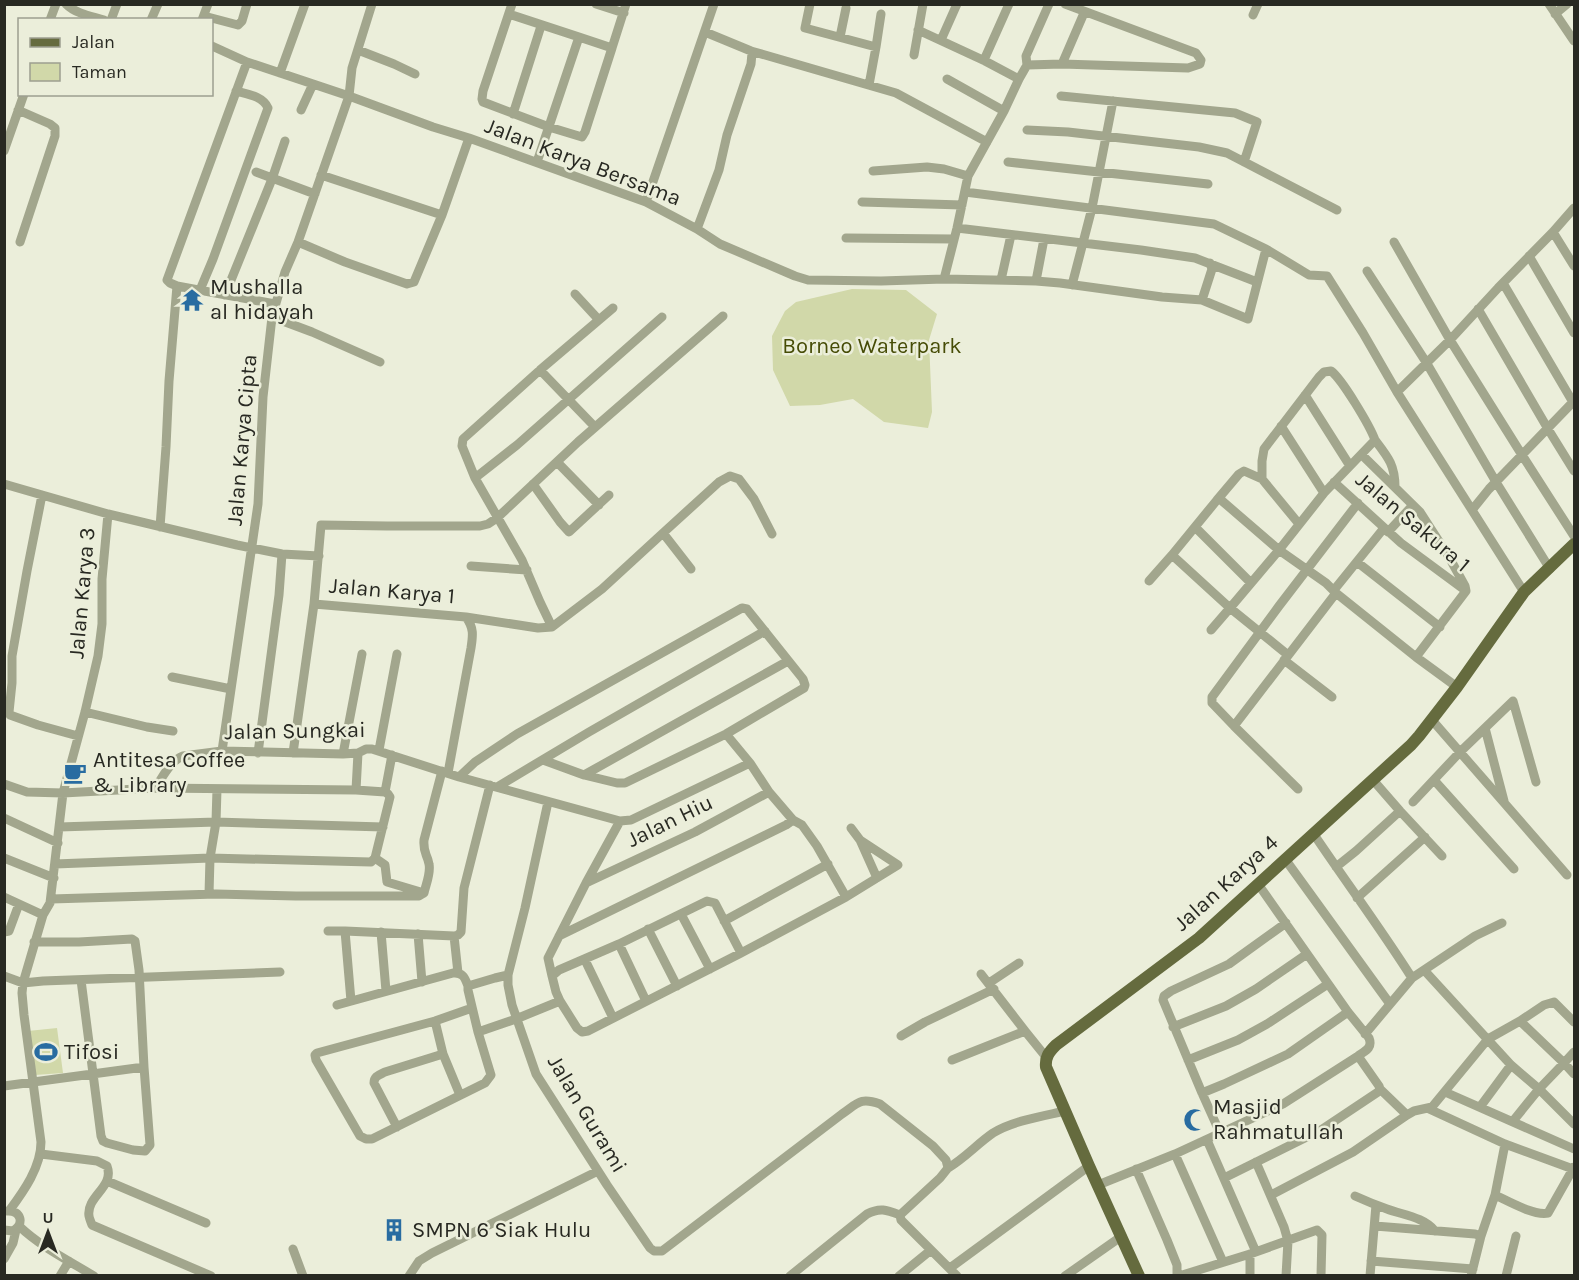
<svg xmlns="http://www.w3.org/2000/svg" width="1579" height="1280" font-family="Karla,sans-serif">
<rect width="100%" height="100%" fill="#ebeeda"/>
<path fill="#d1d8a9" d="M852,289L906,290L937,314L929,340L932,412L928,428L884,422L853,399L820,405L790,406L773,370L772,336L785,311L796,302Z
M57,1028L63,1073L35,1075L28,1031Z"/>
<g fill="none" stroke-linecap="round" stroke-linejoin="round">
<path stroke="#a2a68d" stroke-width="9" d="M66,4C76,14 91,16 104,20
M512,4L483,91L482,99L483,102L549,127L582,137L585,132L612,48
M596,4L624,13
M810,4L805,28L876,47L881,14
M1549,4L1574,41
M509,14L579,37
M1555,14L1567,4
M1253,15L1258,4
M204,16L238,25L242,21L247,4
M50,20L56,4
M111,20L117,4
M151,20L158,4
M202,20L208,4
M918,30L985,61L1019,79L1004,111L968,176L957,228L944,279
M705,32L751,51L896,93L987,142
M840,37L846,8
M941,40L957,4
M212,46L247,62L349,96L433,127L469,138L646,202L697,229L720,244L795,276L808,280L881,281L944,279L1036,281L1060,283L1162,297L1202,300L1248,319L1266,249
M358,50L394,64L415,74
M914,55L923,4
M984,60L1009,4
M247,62L167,280L170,283L177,286L275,304
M1062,64L1084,13
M1027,65L1062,64L1188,68L1200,64L1201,60L1196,53L1065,4
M280,73L305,4
M947,79L1004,111
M1019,79L1027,65L1026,56L1049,4
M869,85L876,47
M1061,96L1235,113L1257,122L1244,162
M18,110L50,124L55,128V136L20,242
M301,110L313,84
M513,114L541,26
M1027,130L1068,132L1199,147L1227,153L1337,210
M4,151L24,94
M537,162L579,37L612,48L626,4
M1008,162L1208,184
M873,171L927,167L944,169L968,176
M256,172L315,194
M321,175L442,215
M965,192L1214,224L1266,249L1309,275L1327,276L1363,333L1397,392L1524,592
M646,202L714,4
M862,202L962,205
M957,228L1141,250L1195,258L1257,282
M697,229L719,170L727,135L751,64L752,53L751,51
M1553,232L1574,266
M846,238L954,239
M298,242L345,262L407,284L414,282L442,215L469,138
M1394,242L1450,340L1522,455L1574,536
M1529,256L1574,333
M1367,271L1426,362L1496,482L1550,569
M1001,280L1011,235
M1036,281L1044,239
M1503,283L1574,404
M1072,285L1092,208L1113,101
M200,290L213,259L268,108C263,96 247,94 236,91
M575,294L599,320
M225,295L272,179L285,141
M1202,300L1212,269L1210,263
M1478,309L1548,429L1574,471
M272,317L312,332L380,362
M540,370L595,427
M1397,392L1450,340L1498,288L1553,232L1574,208
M1305,395L1350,466
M1281,426L1324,493
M1375,440C1388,457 1395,465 1395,487
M1362,455L1420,512L1449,557L1465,586L1466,591
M557,462L599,505
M475,478L517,445L662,317
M1262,479V461L1264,449L1319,377L1324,372L1331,371C1342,379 1370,426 1375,440L1324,493L1279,550L1230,608L1172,555L1217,500H1221L1279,550L1326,583L1336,593
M1334,482L1401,543L1466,591
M4,484L108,514L237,545L282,554L319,556
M533,484L560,522L569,532L609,495
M42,495L27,571L12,656V683L9,712L10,715L38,725L78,736
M1217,500L1239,474L1244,471L1262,479L1299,524
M1472,510L1489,489L1574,401
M160,527L166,447L169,381L177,286
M1195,527L1251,583
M1388,532L1413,505
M663,533L719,482L730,476L739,479L754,499L772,534
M1357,562L1440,627
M471,566L527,570
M1149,581L1172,555
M1334,590L1384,528
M314,604L466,617C474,628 473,635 471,648L448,773
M466,617L538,628L552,627L540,602L522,560L475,478L462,446L463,439L540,370L613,308
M552,627L602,589L663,533L691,569
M1211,630L1230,608L1288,655
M1416,657L1466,591
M1284,660L1332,697
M172,677L231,689
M85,712L147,727L173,731
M1432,720L1567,875
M1234,726L1212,703V697L1279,606L1358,503
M1485,728L1504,801
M379,750L397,654
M222,751L258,504L263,397L272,317L285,272L298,242L349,96L352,68L372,4
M258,753L279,595L282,554
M293,753L314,604L321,525L387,526H480L488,524L497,518L578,442L723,316
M343,754L362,654
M543,760L584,775L788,661
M459,777L475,762L517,734L742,608L747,609L803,679L805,685L804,688L726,734L625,783H617L584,775
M1373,780L1400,811L1442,856
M1434,780L1514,869
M4,784L27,792L63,793L155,788L356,790L385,792L388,794L390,797L375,858L371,862L210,858L55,864
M497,787L589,732L765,631
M155,788C163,777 170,761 183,756L222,751L343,754L358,753L366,749H372L459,777L620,821L631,820L750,763
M1298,789L1234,726L1336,593L1416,657L1457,687
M356,790L358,753
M385,792L392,755
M548,802L525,908L508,975V985L512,1005L536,1074L607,1185L650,1248L654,1251H662L842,1114C858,1103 860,1097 880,1104L933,1146L946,1160L948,1168L940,1178L900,1215L901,1220L957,1276
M1413,802L1460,752L1513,701L1536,782
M4,818L58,843
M59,827L216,822L383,827
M1313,833C1346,882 1381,929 1412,978
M860,840L877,878
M4,858L54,878
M375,858L385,865L387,882L424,893
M1285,859L1390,1004
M1336,867L1356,851L1400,811
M586,883L695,832L769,792
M424,893C426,884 431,873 429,864C427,853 423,854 424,840L442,771
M209,894L210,858L216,822L217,789
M4,897L43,915
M846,897L898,865L860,840L851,828
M1357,898L1425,837
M51,899L216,894L296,896H419L424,893
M681,914L710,969
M724,921L828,864
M1286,923L1229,964L1171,991L1164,996L1163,1000L1202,1093L1224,1084L1288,1054L1348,1012
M648,929L677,986
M328,931H345L351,1001
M345,931L454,936L458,935L461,932L464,888L490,785
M4,932L9,931L19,904
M381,932L386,991
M418,934L422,982
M454,936L458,973
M559,936L786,825L793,820L769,792L750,763L726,734
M34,942H79L132,939L135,941L139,970L144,1067
M619,944L646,1001
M585,960L613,1018
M1424,970L1475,936L1502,923
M981,974L1025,1031L1046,1057
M508,975L495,978L468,986V990L478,1032L516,1019L560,1001L556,992L552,976L559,970L619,944L707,901L715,903L741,953
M4,976L23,983L43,981L280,972
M552,976L548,958L586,883L620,821
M989,983L1019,963
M560,1001L577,1028L582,1032L588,1031L741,953L846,897L817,846L802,825L793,820
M337,1005L453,973C463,972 465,978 468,986
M472,1008L435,1021L317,1053L315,1055L316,1060L360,1136L366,1139H372L485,1083L491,1075L478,1032
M435,1021L443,1054L460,1095
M1520,1021L1544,1005L1554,1002L1574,1022
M1173,1027L1226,1006L1256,989L1307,954
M1365,1034L1412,978L1424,970L1511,1065L1539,1089L1574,1124
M901,1036L925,1022L994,989
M1574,1052L1564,1063L1574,1074
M952,1060L1025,1031
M1188,1060L1238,1040L1267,1024L1328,984
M4,1086L144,1067L150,1145L145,1151L133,1150L107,1143L103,1141L101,1136L81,980
M1445,1092L1574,1149
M1202,1093L1220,1133
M1480,1107L1511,1065
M1427,1108L1505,1144L1573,1169
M1407,1115L1414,1111L1432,1107L1488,1039L1520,1021L1564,1063L1539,1089L1513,1121
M397,1127L374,1083C374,1076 379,1075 385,1072L443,1054
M1207,1140L1256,1252
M41,1154L97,1161L107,1166C115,1187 86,1196 89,1216C89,1217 92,1225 92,1225L211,1276
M1175,1154L1223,1262
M1256,1162L1284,1227L1288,1241L1286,1276
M948,1168C965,1158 977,1144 993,1133C1012,1121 1043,1116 1065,1111
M1136,1169L1167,1240L1177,1265V1276
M1224,1178L1321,1130L1378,1092L1380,1089L1379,1086L1358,1056
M107,1181L206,1223
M1098,1185L1175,1154L1283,1104L1358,1056C1365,1051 1373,1048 1369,1038L1348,1012L1258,884
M1271,1195L1353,1152L1407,1115L1380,1089
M1495,1195C1508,1201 1534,1216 1548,1213L1574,1167
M1355,1196C1366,1201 1376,1205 1387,1209C1403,1215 1424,1217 1435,1231
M9,1211C24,1191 41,1167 41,1142L24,1015L22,993L23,983L43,915L50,903L63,793L85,712L98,656L102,624V579L108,514
M19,1226C41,1247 68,1260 94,1276
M1375,1226L1475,1234L1481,1236L1471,1276
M4,1230L13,1231C25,1224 21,1210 7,1211
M1481,1236L1495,1195L1505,1144
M293,1249L303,1276
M4,1259L13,1243L16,1230
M1371,1261L1473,1269
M950,1268L1089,1166
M60,1276L69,1261
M409,1276L419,1261L432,1253L598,1171
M790,1276L867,1214C880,1207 887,1210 900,1215
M899,1276L931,1250
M1065,1276L1122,1236
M1179,1276L1250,1254L1317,1230L1322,1235L1321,1276
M1250,1276V1254
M1370,1276L1376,1205
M1506,1276L1516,1236"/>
<path stroke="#656b3e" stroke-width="12" d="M1139,1276L1089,1166L1046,1067C1045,1057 1049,1052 1056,1045L1199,938L1411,745L1419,736L1457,687L1524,592L1574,544"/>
</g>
<defs>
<g id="temple-bare" transform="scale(1.8)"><path d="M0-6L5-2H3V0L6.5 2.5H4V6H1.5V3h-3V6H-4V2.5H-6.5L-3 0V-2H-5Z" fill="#286ca1" stroke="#ebeeda" stroke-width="2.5" paint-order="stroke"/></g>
<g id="cafe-bare" transform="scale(1.8)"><path d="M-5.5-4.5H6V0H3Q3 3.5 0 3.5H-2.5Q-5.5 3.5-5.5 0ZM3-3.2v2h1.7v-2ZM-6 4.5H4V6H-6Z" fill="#286ca1" stroke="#ebeeda" stroke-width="2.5" paint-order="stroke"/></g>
<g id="stadium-bare" transform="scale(1.8)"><path d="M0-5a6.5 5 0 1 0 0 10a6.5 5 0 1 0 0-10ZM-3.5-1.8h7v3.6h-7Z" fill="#286ca1" stroke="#ebeeda" stroke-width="2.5" paint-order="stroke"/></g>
<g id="mosque-bare" transform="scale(1.8)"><path d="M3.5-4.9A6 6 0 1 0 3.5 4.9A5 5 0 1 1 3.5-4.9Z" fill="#286ca1" stroke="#ebeeda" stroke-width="2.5" paint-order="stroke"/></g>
<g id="building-bare" transform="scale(1.8)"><path d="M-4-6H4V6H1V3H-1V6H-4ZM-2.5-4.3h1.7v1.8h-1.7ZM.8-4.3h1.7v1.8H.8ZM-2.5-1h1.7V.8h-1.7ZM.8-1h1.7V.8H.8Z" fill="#286ca1" stroke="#ebeeda" stroke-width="2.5" paint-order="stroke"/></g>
</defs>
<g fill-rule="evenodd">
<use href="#temple-bare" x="192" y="300"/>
<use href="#cafe-bare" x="75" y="773"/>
<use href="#stadium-bare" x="46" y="1052"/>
<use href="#mosque-bare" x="1195" y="1120"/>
<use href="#building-bare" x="394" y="1230"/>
</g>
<g text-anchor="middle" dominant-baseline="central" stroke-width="5" stroke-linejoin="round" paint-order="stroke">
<g font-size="22" fill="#282922" stroke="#ebeeda">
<text transform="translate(583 162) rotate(21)">Jalan Karya Bersama</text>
<text transform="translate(242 440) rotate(-85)">Jalan Karya Cipta</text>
<text transform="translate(1413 522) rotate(40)">Jalan Sakura 1</text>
<text transform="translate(392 591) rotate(5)">Jalan Karya 1</text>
<text transform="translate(82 593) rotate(-85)">Jalan Karya 3</text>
<text transform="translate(295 731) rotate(-1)">Jalan Sungkai</text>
<text transform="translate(670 821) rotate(-26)">Jalan Hiu</text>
<text transform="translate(1226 883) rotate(-42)">Jalan Karya 4</text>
<text transform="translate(587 1114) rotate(59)">Jalan Gurami</text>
</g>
<g font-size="22" fill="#282922" stroke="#ebeeda" text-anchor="start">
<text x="210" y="287">Mushalla<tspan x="210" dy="25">al hidayah</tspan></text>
<text x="93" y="760">Antitesa Coffee<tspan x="93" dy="25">&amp; Library</tspan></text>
<text x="64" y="1052">Tifosi</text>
<text x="1213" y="1107">Masjid<tspan x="1213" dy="25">Rahmatullah</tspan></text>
<text x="412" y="1230">SMPN 6 Siak Hulu</text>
</g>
<g font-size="22" fill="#464c06" stroke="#ebeeda">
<text x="872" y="346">Borneo Waterpark</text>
</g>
</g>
<rect width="1579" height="1280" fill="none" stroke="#282922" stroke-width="12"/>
<rect x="18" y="18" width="195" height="78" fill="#ebeeda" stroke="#9d9f90" stroke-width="1.5"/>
<rect x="30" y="38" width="30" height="9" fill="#656b3e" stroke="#9d9f90" stroke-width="1.5"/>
<text x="72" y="48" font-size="18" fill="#282922">Jalan</text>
<rect x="30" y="63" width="30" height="18" fill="#d1d8a9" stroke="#9d9f90" stroke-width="1.5"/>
<text x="72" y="78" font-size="18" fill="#282922">Taman</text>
<g transform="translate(48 1232)" stroke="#ebeeda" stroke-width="4.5" paint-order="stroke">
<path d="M0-4.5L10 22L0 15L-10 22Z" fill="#282922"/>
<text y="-9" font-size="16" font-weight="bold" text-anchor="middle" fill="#282922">U</text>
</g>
</svg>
